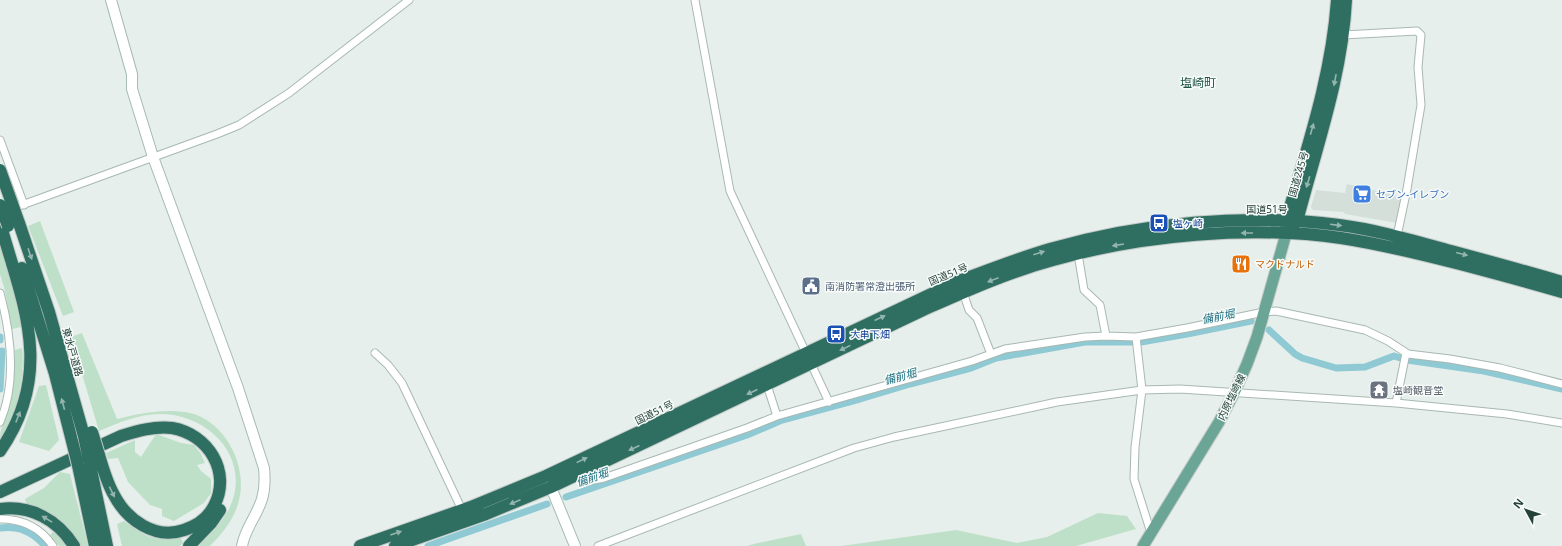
<svg xmlns="http://www.w3.org/2000/svg" width="1562" height="546" font-family="'Noto Sans','Noto Sans JP',sans-serif">
<rect width="100%" height="100%" fill="#e6efeb"/>
<path fill="#d4dfda" d="M1347,184L1402,197L1397,223L1345,214L1344,212L1313,210L1311,207L1316,190L1345,193Z"/>
<path fill="#bfe0c8" d="M40,221L74,312L63,316L28,226Z
M0,242L13,286L21,327L12,329L4,287L0,274Z
M82,333L117,419C141,413 165,408 190,413C225,421 248,466 239,500C235,518 223,533 210,546H198C210,535 221,523 229,509C253,460 210,414 160,414C139,414 118,423 99,431L71,337Z
M22,348C25,378 18,413 0,438C0,425 7,416 10,404C14,386 14,369 15,350Z
M46,385L59,440L49,451L19,442L39,386Z
M156,434L181,443L194,445L201,454L205,463L197,465L201,471L211,479V493L204,503L174,521L162,516V509L150,505L128,482L118,458L108,459L106,453L135,440V452L141,457Z
M60,472L70,474L88,546H80C69,521 49,514 26,503L25,499L44,488Z
M1098,513L1127,516L1136,529L1076,546H841L956,530L1017,543L1047,537Z
M124,521C148,538 151,541 181,538L183,543L180,546H122L117,524Z
M54,531L63,539L66,546H59L50,535Z
M801,534L806,546H747L754,544Z"/>
<g fill="none" stroke-linecap="round" stroke-linejoin="round">
<path stroke="#8ec9d4" stroke-width="7" d="M1269,330L1295,354L1302,358L1336,368L1365,367L1394,356L1407,360L1484,371L1562,389
M0,337V340
M0,389L2,351
M566,497L747,435L782,420L860,399L910,384L971,368L996,358L1085,342H1141L1187,334L1251,321
M0,528C19,526 32,531 45,546
M428,546L547,504"/>
<g stroke="#a8b8b2" stroke-width="9">
<path id="street" d="M695,0L730,191L829,402
M1343,35L1417,31L1421,35L1418,67L1421,105L1407,189L1397,236
M0,140L24,205
M11,209L217,134L239,125L289,93L409,0
M1078,254L1084,290L1100,305L1106,336
M963,292L969,310L977,318L991,354
M0,293C11,334 17,382 0,422
M1136,337L1142,390L1135,447L1134,479L1151,533
M375,353L388,365L402,383L462,510
M767,385L777,416
M1396,403L1406,353
M586,470L594,480L604,478L747,428L777,416L972,361L1005,349L1085,337L1106,336L1136,337L1187,328L1264,312L1276,311L1365,330L1388,341L1408,354L1450,359L1500,368L1562,384
M0,519C23,519 40,527 53,546
M598,546L854,448L894,437L1057,402L1142,390L1180,389L1396,403L1507,414L1562,423"/>
</g>
<g stroke="#a4bbb3" stroke-width="12">
<path id="secondary" d="M111,0L132,74V89L153,157L238,388L264,468C265,478 265,489 262,499C257,516 245,528 242,546
M548,480L575,546"/>
</g>
<g stroke="#c2cac8" stroke-width="13">
<path id="primary" d="M1143,546L1219,422L1234,393L1247,364L1257,337L1286,234"/>
</g>
<g stroke="#c2cac8" stroke-width="14">
<path id="highway" d="M0,223C23,304 55,372 0,451
M19,223L49,312L84,436
M1292,227L1297,221C1316,148 1342,77 1346,0
M1286,229V221C1307,148 1332,75 1337,0
M22,268L55,374L72,441
M89,460L107,546
M78,465L95,546
M0,492L121,436C137,431 154,426 172,428C208,434 232,472 214,506C208,518 196,526 184,530C155,540 127,520 114,495C107,483 103,469 99,455
M0,509C31,505 58,520 74,546
M189,546L211,523L220,510
M360,546L471,507L546,476L959,281C989,270 1019,258 1050,249C1142,223 1245,213 1339,225C1378,230 1414,241 1451,251C1488,261 1525,271 1562,282
M395,546L486,514L551,487L923,310C966,291 1008,272 1053,260C1140,235 1251,225 1341,238C1381,244 1421,254 1460,264C1494,273 1528,282 1562,292"/>
</g>
<use href="#street" stroke="#fff" stroke-width="7"/>
<use href="#secondary" stroke="#fff" stroke-width="10"/>
<use href="#primary" stroke="#6aa596" stroke-width="11"/>
<use href="#highway" stroke="#2f6f62" stroke-width="12"/>
<g stroke="#c2cac8" stroke-width="14" stroke-linecap="butt">
<path id="highway-bridge" d="M0,170L19,223
M0,205L8,226
M92,432L99,455
M84,436L89,460
M72,441L78,465"/>
</g>
<use href="#highway-bridge" stroke="#2f6f62" stroke-width="12"/>
</g>
<defs><path id="oneway-solid" d="M-6-.8H1V-3.2L6.5 0L1 3.2V.8H-6Z"/></defs>
<g fill="#93b5ae">
<use href="#oneway-solid" transform="translate(1335 80) rotate(101)"/>
<use href="#oneway-solid" transform="translate(1312 129) rotate(-74)"/>
<use href="#oneway-solid" transform="translate(1308 182) rotate(107)"/>
<use href="#oneway-solid" transform="translate(1336 225) rotate(7)"/>
<use href="#oneway-solid" transform="translate(1247 233) rotate(180)"/>
<use href="#oneway-solid" transform="translate(1118 245) rotate(171)"/>
<use href="#oneway-solid" transform="translate(1039 253) rotate(-17)"/>
<use href="#oneway-solid" transform="translate(30 254) rotate(71)"/>
<use href="#oneway-solid" transform="translate(1462 254) rotate(15)"/>
<use href="#oneway-solid" transform="translate(993 280) rotate(159)"/>
<use href="#oneway-solid" transform="translate(880 318) rotate(-25)"/>
<use href="#oneway-solid" transform="translate(845 348) rotate(154)"/>
<use href="#oneway-solid" transform="translate(752 392) rotate(155)"/>
<use href="#oneway-solid" transform="translate(63 404) rotate(-105)"/>
<use href="#oneway-solid" transform="translate(18 417) rotate(-68)"/>
<use href="#oneway-solid" transform="translate(634 448) rotate(155)"/>
<use href="#oneway-solid" transform="translate(582 460) rotate(-26)"/>
<use href="#oneway-solid" transform="translate(112 492) rotate(64)"/>
<use href="#oneway-solid" transform="translate(515 502) rotate(157)"/>
<use href="#oneway-solid" transform="translate(47 519) rotate(-149)"/>
<use href="#oneway-solid" transform="translate(396 533) rotate(-19)"/>
</g>
<defs>
<g id="supermarket-square" transform="scale(1)"><rect x="-9" y="-9" width="18" height="18" rx="4" fill="#3f7fe0" stroke="#f7fbf9"/><path d="M-6-5.5h2.5l.6 2H6L4.5 2H-2.5L-4.4-4H-6ZM-1.5 3.2a1.3 1.3 0 1 0 .1 0ZM3 3.2a1.3 1.3 0 1 0 .1 0Z" fill="#fff"/></g>
<g id="bus-square" transform="scale(1)"><rect x="-9" y="-9" width="18" height="18" rx="4" fill="#1a4fb4" stroke="#f7fbf9"/><path d="M-5-6H5V4H4V6H2V4H-2V6H-4V4H-5ZM-3.5-4V0h7V-4ZM-3.5 1.2v1.5H-2V1.2ZM2 1.2v1.5H3.5V1.2Z" fill="#fff"/></g>
<g id="restaurant-square" transform="scale(1)"><rect x="-9" y="-9" width="18" height="18" rx="4" fill="#e8710a" stroke="#f7fbf9"/><path d="M-5-6h1v4h1v-4h1v4h1v-4h1v5L-1.5 .5V6h-2V.5L-5-1ZM5-6V6H3V1.5H1.5Q1.5-4 5-6Z" fill="#fff"/></g>
<g id="civic-square" transform="scale(1)"><rect x="-9" y="-9" width="18" height="18" rx="4" fill="#5c6f8a" stroke="#f7fbf9"/><path d="M-.6-6.5H3V-4.5H.6V-3L4-1V1h2V6H-6V1h2V-1L-.6-3ZM-1.2 2.5V6h2.4V2.5Z" fill="#fff"/></g>
<g id="temple-square" transform="scale(1)"><rect x="-9" y="-9" width="18" height="18" rx="4" fill="#6b7280" stroke="#f7fbf9"/><path d="M0-6L5-2H3V0L6.5 2.5H4V6H1.5V3h-3V6H-4V2.5H-6.5L-3 0V-2H-5Z" fill="#fff"/></g>
</defs>
<g fill-rule="evenodd">
<use href="#supermarket-square" x="1362" y="194"/>
<use href="#bus-square" x="1159" y="223"/>
<use href="#restaurant-square" x="1241" y="264"/>
<use href="#civic-square" x="811" y="286"/>
<use href="#bus-square" x="836" y="334"/>
<use href="#temple-square" x="1379" y="390"/>
</g>
<g text-anchor="middle" dominant-baseline="central" stroke-width="3" stroke-linejoin="round" paint-order="stroke">
<g font-size="10" fill="#24423a" stroke="#f7fbf9">
<text transform="translate(1298 174) rotate(-74)">国道245号</text>
<text x="1267" y="209">国道51号</text>
<text transform="translate(948 274) rotate(-23)">国道51号</text>
<text transform="translate(73 352) rotate(74)">東水戸道路</text>
<text transform="translate(1231 397) rotate(-64)">内原塩崎線</text>
<text transform="translate(654 412) rotate(-26)">国道51号</text>
</g>
<g font-size="10" fill="#366cbe" stroke="#f7fbf9" text-anchor="start">
<text x="1376" y="194">セブン-イレブン</text>
</g>
<g font-size="10" fill="#164399" stroke="#f7fbf9" text-anchor="start">
<text x="1173" y="223">塩ヶ崎</text>
<text x="850" y="334">大串下畑</text>
</g>
<g font-size="10" fill="#c56008" stroke="#f7fbf9" text-anchor="start">
<text x="1255" y="264">マクドナルド</text>
</g>
<g font-size="10" fill="#4e5e75" stroke="#f7fbf9" text-anchor="start">
<text x="825" y="286">南消防署常澄出張所</text>
</g>
<g font-size="10" fill="#5b616d" stroke="#f7fbf9" text-anchor="start">
<text x="1393" y="390">塩崎観音堂</text>
</g>
<g font-size="11" font-style="italic" fill="#1c6f80" stroke="#f7fbf9">
<text transform="translate(1218 316) rotate(-11)">備前堀</text>
<text transform="translate(900 376) rotate(-15)">備前堀</text>
<text transform="translate(592 477) rotate(-20)">備前堀</text>
</g>
<g font-size="12" fill="#1f5548" stroke="#f7fbf9">
<text x="1198" y="82">塩崎町</text>
</g>
</g>
<g transform="translate(1526 510) rotate(310)" stroke="#f7fbf9" stroke-width="3" paint-order="stroke">
<path d="M0-3L7 15L0 10L-7 15Z" fill="#24423a"/>
<text y="-6" font-size="11" font-weight="bold" text-anchor="middle" fill="#24423a">N</text>
</g>
</svg>
